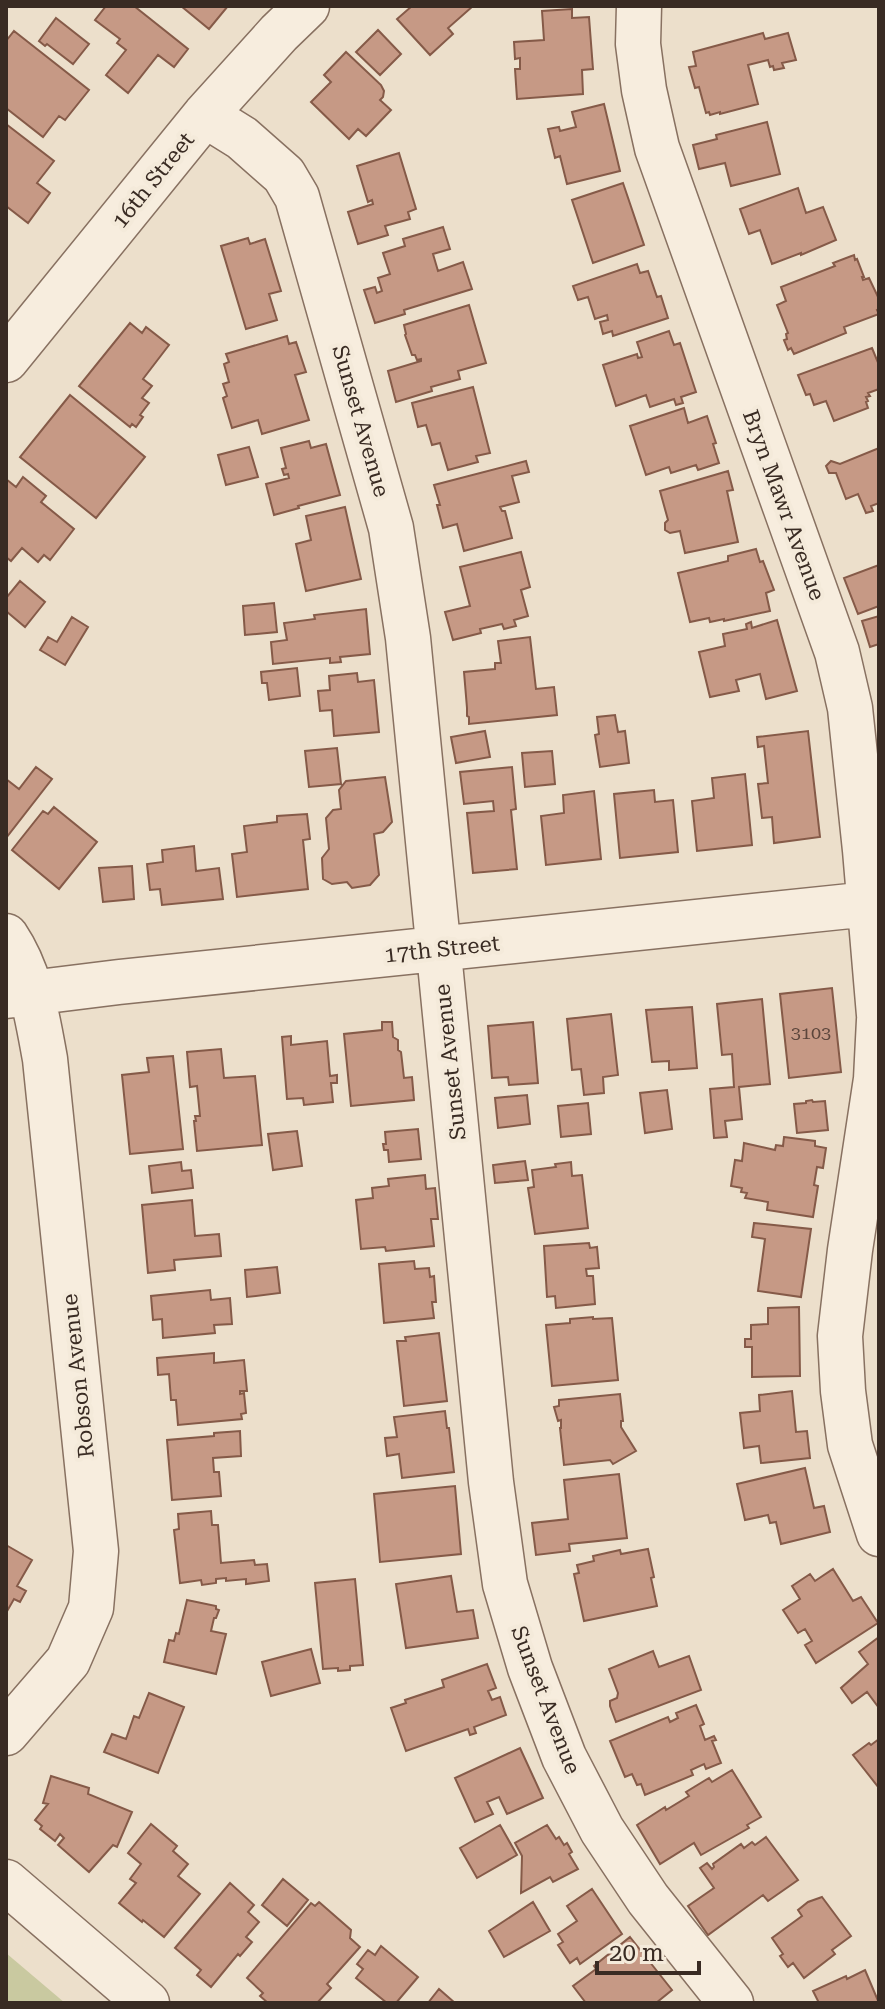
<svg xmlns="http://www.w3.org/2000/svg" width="885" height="2009" font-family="'Roboto Serif',serif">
<rect width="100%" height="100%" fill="#ecdfcb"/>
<path fill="#c9c9a0" d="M6,1953L65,2003H6Z"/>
<path fill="#c69985" stroke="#855a48" stroke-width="2" d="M106,6H134L188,49L174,67L158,55L128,93L106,75L126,50L117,43L120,39L95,20Z
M181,6H228L209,29Z
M412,6H473L448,28L453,34L430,55L397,19Z
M572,9V18L589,17L593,69L582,70L583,94L517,99L515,69H520V58L515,59L514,42L544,40L542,11Z
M56,18L89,44L73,64L47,44L45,46L39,41Z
M378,30L401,54L380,75L356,52Z
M14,31L89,90L65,120L59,116L43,137L6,108V41Z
M763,33L765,39L788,33L796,60L782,63L784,68L774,70L773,66L770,67L768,60L748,65L758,104L720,114V112L710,115L709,112L706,113L699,87L695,88L689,67L696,66L693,52Z
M346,52L381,85L384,91L383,97L380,100L391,110L366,136L358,129L349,139L311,102L331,82L324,75Z
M604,104L620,171L567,184L560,156L555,158L548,129L559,127L560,131L576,127L572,112Z
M767,122L780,174L731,186L725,163L699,169L693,145L717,139L716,135Z
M6,124L54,161L37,183L50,193L28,223L6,206Z
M399,153L416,209L408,212L410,219L385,226L388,235L358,244L348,212L373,204L372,200L368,202L357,166Z
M623,183L644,245L593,263L572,200Z
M798,188L806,213L823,207L836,240L801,255V253L772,264L760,230L749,234L740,209Z
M443,227L450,249L433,254L438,271L463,262L472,289L404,310L405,314L375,323L364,290L375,287L377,293L382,291L378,278L390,274L383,253L405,246L403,239Z
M248,238L250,244L265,239L281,291L269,294L277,320L246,329L221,246Z
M854,255L855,260L857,259L864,277H862L863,280L869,278L879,299V309L877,310L879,314L844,327L846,333L794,354L791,348L788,350L784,340L787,339L786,334L788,333L777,305L786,301L781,287L835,266L833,263Z
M637,264L640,273L648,271L657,297L661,296L668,318L613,336L612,331L603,334L600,322L608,320L607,315L595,319L588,297L578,300L573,286Z
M469,305L486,363L458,371L460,379L431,387L432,391L396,402L388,371L421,361V359L417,360L415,355H412L405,335L406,334L404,325Z
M130,323L142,333L146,327L169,345L143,379L152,386L142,398L149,403L140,415L143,417L136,427L132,424L130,427L79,386Z
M669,331L674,345L680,343L696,392L681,397L683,403L676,405L674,399L650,407L646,395L616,406L603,365L637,354L638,358L642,357L637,342Z
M287,336L289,344L296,342L306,372L295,375L309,420L262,434L258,420L232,428L223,398L227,396L223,384L229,382L224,364L229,362L226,354Z
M872,348L879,365V389L868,393L870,396L866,397L868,401L866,402L868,408L834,421L826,401L814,405L810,394L806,395L798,375Z
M473,387L490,453L476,456L478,462L448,470L440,443L432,445L426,425L418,427L412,403Z
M70,395L145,457L96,518L20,457Z
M684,408L688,423L707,416L716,443L713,444L719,463L698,470L696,465L671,473L669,467L646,475L630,426Z
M309,441L311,448L326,444L340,495L298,506L299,508L274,515L266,484L289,478L288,474L284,475L282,469L286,468L281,448Z
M249,447L258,477L226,485L218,455Z
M879,448V503L871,506L873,511L866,513L858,494L846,499L836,473H829L826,466L831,461L840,464Z
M526,461L529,472L512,476L519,502L500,507L502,511H505L512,538L464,551L457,524L443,528L437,505H440L434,485Z
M728,471L733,490L727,491L738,542L685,553L680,531L670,533L665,530V523L668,520L660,491Z
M23,477L46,496L41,502L74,529L50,560L44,555L38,562L22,548L11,561L6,557V479L16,487Z
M345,507L361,579L306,591L296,544L311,540L306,516Z
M756,549L760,562L763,561L774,590L766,593L770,611L724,621V619L710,622L709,618L690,622L678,573L728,561V556Z
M521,552L530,587L521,590L528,616L514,620L516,626L504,629L502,624L480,629L481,633L453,640L445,612L470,606L460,567Z
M879,565V606L858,614L844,578Z
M20,581L45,602L25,627L6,611V598Z
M274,603L277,632L245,635L243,606Z
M366,609L370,654L340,657L341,662L330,663V658L273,664L271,642L287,640L284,623L315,619L314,615Z
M879,616V644L870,647L862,621Z
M72,617L88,627L65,665L40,650L48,637L57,642Z
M777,620L797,691L766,699L760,674L736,680L739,691L710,697L699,652L725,646L723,634L747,629L746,624L751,622L752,628Z
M530,637L536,689L554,687L557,715L469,724V717L467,716V708L464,672L495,669V663H501L498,641Z
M297,668L300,696L269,700L267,683H262L261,672Z
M357,673L358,682L374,680L379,732L334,736L332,710L320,711L318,691L330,690L329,676Z
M615,715L618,732L625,731L629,763L600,767L595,735L599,734L597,717Z
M485,731L490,757L456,763L451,737Z
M808,731L820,837L774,843L772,817L762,818L758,784L768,783L764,746L758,747L757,737Z
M337,748L341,784L309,787L305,751Z
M552,751L555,784L525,787L522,753Z
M36,767L52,779L6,838V779L19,789Z
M512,767L516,809L511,810L517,869L473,873L467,813L494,811L493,801L464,804L460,772Z
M745,774L752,845L697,851L692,801L714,798L712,778Z
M385,777L392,822L383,832L374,834L379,875L370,885L352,888L347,882L332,884L323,879L322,858L329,849L326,818L333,810L341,809L339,790L346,781Z
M654,790L655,802L673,800L678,852L620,858L614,794Z
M594,791L601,859L546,865L541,816L564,813L563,795Z
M54,807L97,842L59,889L12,850L43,811L48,814Z
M307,814L310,839L303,840L308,889L237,897L232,854L247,852L244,826L277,822V816Z
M194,846L196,871L219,868L223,899L162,905L160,889L150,890L147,864L163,862L162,850Z
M132,866L134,899L103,902L99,868Z
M832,988L841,1072L789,1078L780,994Z
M762,999L770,1084L739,1087L742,1119L725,1121L727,1137L714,1138L710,1089L734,1087L732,1054L722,1055L717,1004Z
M692,1007L697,1068L669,1070V1061L652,1062L646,1010Z
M611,1014L618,1075L603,1077L604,1093L584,1095L581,1069L572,1070L567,1019Z
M382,1022H392L393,1037L398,1040V1050L401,1052L404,1078L412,1077L414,1100L351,1106L344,1034L382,1030Z
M533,1022L538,1083L509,1085L508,1077L492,1078L488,1026Z
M291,1036V1045L327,1041L330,1076L337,1075V1083H331L333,1102L304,1105L303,1098L287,1099L282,1037Z
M221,1049L224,1078L255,1076L262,1145L197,1151L194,1121H196L195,1116H200L197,1086L190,1087L187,1052Z
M173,1056L183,1149L130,1154L122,1075L149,1072L147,1058Z
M667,1090L672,1129L645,1133L640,1093Z
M527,1095L530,1124L498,1128L495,1098Z
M812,1100L813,1102L825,1101L828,1130L797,1133L794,1104L806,1103V1101Z
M588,1103L591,1134L561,1137L558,1106Z
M418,1129L421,1159L389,1162L388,1150H384L383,1144H386L385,1132Z
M297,1131L302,1166L273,1170L268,1134Z
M784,1137L815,1141V1146L826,1148L823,1168L817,1167L814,1185L818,1186L813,1217L767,1210L768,1202L745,1198L747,1193L741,1192L742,1188L731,1186L735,1160L742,1161L744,1143L775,1150L776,1145L783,1146Z
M525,1161L528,1180L495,1183L493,1165Z
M181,1162L182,1171L191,1170L193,1188L152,1193L149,1166Z
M571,1162L572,1176L582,1175L588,1228L535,1234L528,1188L534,1187L532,1170L556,1167L555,1164Z
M425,1175L426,1189L435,1188L438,1219H431L434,1246L386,1251L385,1247L361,1249L356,1200L373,1198L372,1188L389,1186L388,1179Z
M192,1200L195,1236L219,1234L221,1256L174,1260L175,1270L148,1273L142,1205Z
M754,1223L811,1229L801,1297L758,1291L765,1239L752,1237Z
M589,1243L590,1248L597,1247L599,1268L586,1269L587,1276H593L595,1304L556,1308L555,1296L547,1297L544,1246Z
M414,1261L415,1269L429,1268L430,1277L434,1276L436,1302H432L434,1318L384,1323L379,1264Z
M277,1267L280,1293L247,1297L245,1270Z
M210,1290L211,1300L230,1298L232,1324L214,1325L215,1333L163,1338L162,1319L153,1320L151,1296Z
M799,1307L800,1376L752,1377V1347H745V1339H751V1325L768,1324V1308Z
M593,1317V1319L612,1318L618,1380L552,1386L546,1325L570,1323V1319Z
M439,1333L447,1401L404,1406L397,1341H406L405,1337Z
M214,1353V1363L244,1360L247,1391H240V1394L244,1393L246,1413L241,1414L242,1419L178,1425L176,1400H171L169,1374L158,1375L157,1358Z
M792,1391L796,1432L807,1431L810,1458L761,1463L759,1446L744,1448L740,1413L760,1411L759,1395Z
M620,1394L623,1421H621V1427L636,1451L613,1464L610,1460L564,1465L560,1428H561V1420L558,1421L554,1407L559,1406V1400Z
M445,1411L447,1428H449L454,1472L402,1478L399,1454L387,1456L385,1438L397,1437L394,1417Z
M240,1431L241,1456L213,1458L214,1472H219L221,1496L172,1500L167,1440L214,1436V1433Z
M805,1468L814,1508L824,1506L830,1532L781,1544L776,1522L770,1523L768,1515L745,1520L737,1484Z
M619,1474L627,1538L569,1544L570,1551L536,1555L532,1523L568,1519L564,1480Z
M455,1486L461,1554L380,1562L374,1494Z
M211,1511L212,1525H218L221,1563L254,1560L255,1565L267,1564L269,1581L246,1584V1579L226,1581V1578L216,1579V1583L202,1585L201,1580L180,1583L174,1530L179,1529L178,1514Z
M6,1545L32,1560L17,1586L26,1591L20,1602L14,1599L6,1613Z
M648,1549L654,1577L651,1578L657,1606L584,1621L574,1574L579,1573L577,1565L594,1561L593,1556L620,1550L621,1554Z
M833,1569L853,1601L861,1597L878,1623L816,1663L805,1645L812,1641L805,1629L798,1633L783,1610L800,1599L792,1586L810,1574L815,1581Z
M451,1576L457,1612L473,1610L478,1638L406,1648L396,1584Z
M355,1579L363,1665L350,1666V1670L338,1671V1668L323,1669L315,1583Z
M187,1600L216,1606V1609L219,1610L216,1618H214L211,1631L226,1634L216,1674L164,1662L169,1640L174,1641L176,1633L179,1634Z
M879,1637V1708L867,1692L852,1703L841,1688L868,1664L859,1652Z
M311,1649L320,1683L271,1696L262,1662Z
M653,1651L659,1667L689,1656L701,1690L616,1722L610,1706V1701L617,1698L618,1693L609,1669Z
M487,1664L496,1688L488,1691L492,1700L500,1697L506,1715L474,1727L476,1733L470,1735L468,1729L406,1751L391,1708L406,1703L405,1700L444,1687L442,1680Z
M149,1693L184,1707L158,1773L104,1752L112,1734L126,1739L134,1716L139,1718Z
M696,1705L704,1724L700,1726L705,1740L714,1736L716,1740L712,1741L721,1763L706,1769L704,1764L691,1770L693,1775L645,1795L641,1784L637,1785L632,1774L625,1777L610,1741L668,1717L670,1722L678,1718L676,1713Z
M879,1739V1788L853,1755L869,1743L871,1745Z
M520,1748L543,1798L507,1814L499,1797L487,1802L493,1814L475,1822L455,1778Z
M732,1770L761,1817L747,1825L749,1828L701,1855L694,1843L660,1864L637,1825L665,1807L666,1810L689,1796L686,1792L709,1778L712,1782Z
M51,1776L89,1788L88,1794L132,1812L117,1847L113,1845L89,1872L58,1845L64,1838L60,1834L55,1841L40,1829L42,1826L35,1820L48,1804L43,1803Z
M151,1824L177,1846L173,1851L188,1864L178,1876L200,1894L164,1937L143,1920L142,1922L119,1903L136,1883L130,1879L141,1864L128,1853Z
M500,1825L517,1855L477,1878L460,1848Z
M547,1825L556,1839L559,1837L564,1845L567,1843L572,1852L569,1854L578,1869L553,1882L550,1877L521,1893L522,1856L515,1843Z
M766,1837L798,1880L768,1901L763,1895L708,1935L688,1906L714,1888L700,1868L707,1863L712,1869L714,1867L713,1864L741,1844L744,1848L752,1842L755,1845Z
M283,1879L308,1900L287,1926L262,1905Z
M230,1883L254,1905L248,1912L259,1922L246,1937L252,1942L240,1956L238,1954L211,1987L197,1975L201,1970L175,1948Z
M592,1889L622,1934L580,1964L577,1958L570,1963L558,1945L563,1942L558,1934L577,1921L567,1906Z
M822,1897L851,1936L832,1950L835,1954L804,1978L793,1963L788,1967L780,1956L783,1954L772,1938L802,1916L798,1910L808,1902Z
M319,1902L351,1930L350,1938L360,1947L327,1984L331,1988L317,2003H268L260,1996L263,1993L247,1978L311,1903L315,1906Z
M533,1902L550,1931L504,1957L489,1931Z
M630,1937L672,1990L656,2003H586L573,1986L596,1969L594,1966Z
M381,1946L418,1977L396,2003H387L356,1978L363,1969L357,1964L368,1950L375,1955Z
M865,1970L879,2003H819L813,1991L846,1976L847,1979Z
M439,1989L455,2003H428Z"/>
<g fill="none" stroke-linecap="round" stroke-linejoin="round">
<g stroke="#887161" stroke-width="47">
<path id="minor" d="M639,6L638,44L644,90L657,148L837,652L850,708L865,850L879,1015
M205,115L242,138L284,175L297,197L391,528L408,638L491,1482L505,1584L530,1668L564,1757L602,1830L648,1899L731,2003
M6,360L205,115L279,33L307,6
M6,936C31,973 37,1016 45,1059L96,1551L91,1608L68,1661L6,1733
M6,996L119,982L879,903
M879,1020L876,1079L850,1250L840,1336L843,1391L850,1445L879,1534
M6,1882L147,2003"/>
</g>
<use href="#minor" stroke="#f7edde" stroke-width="44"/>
</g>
<g text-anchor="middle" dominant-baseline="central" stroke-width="8" stroke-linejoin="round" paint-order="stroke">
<g font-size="18" fill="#5c463c">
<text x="811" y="1032">3103</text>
</g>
<g font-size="22" fill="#392b23" stroke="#f4eada">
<text transform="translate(153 180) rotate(-51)">16th Street</text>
<text transform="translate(361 421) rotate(74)">Sunset Avenue</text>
<text transform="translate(784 505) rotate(70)">Bryn Mawr Avenue</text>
<text transform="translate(442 949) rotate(-6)">17th Street</text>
<text transform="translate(450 1062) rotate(-96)">Sunset Avenue</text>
<text transform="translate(78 1376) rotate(-96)">Robson Avenue</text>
<text transform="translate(546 1700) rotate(69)">Sunset Avenue</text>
</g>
</g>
<rect width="885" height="2009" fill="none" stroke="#392b23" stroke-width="16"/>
<path d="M597 1961v12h102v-12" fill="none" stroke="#392b23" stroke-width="4"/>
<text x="609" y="1961" font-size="24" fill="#392b23" stroke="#f4eada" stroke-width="6" paint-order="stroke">20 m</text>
</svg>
